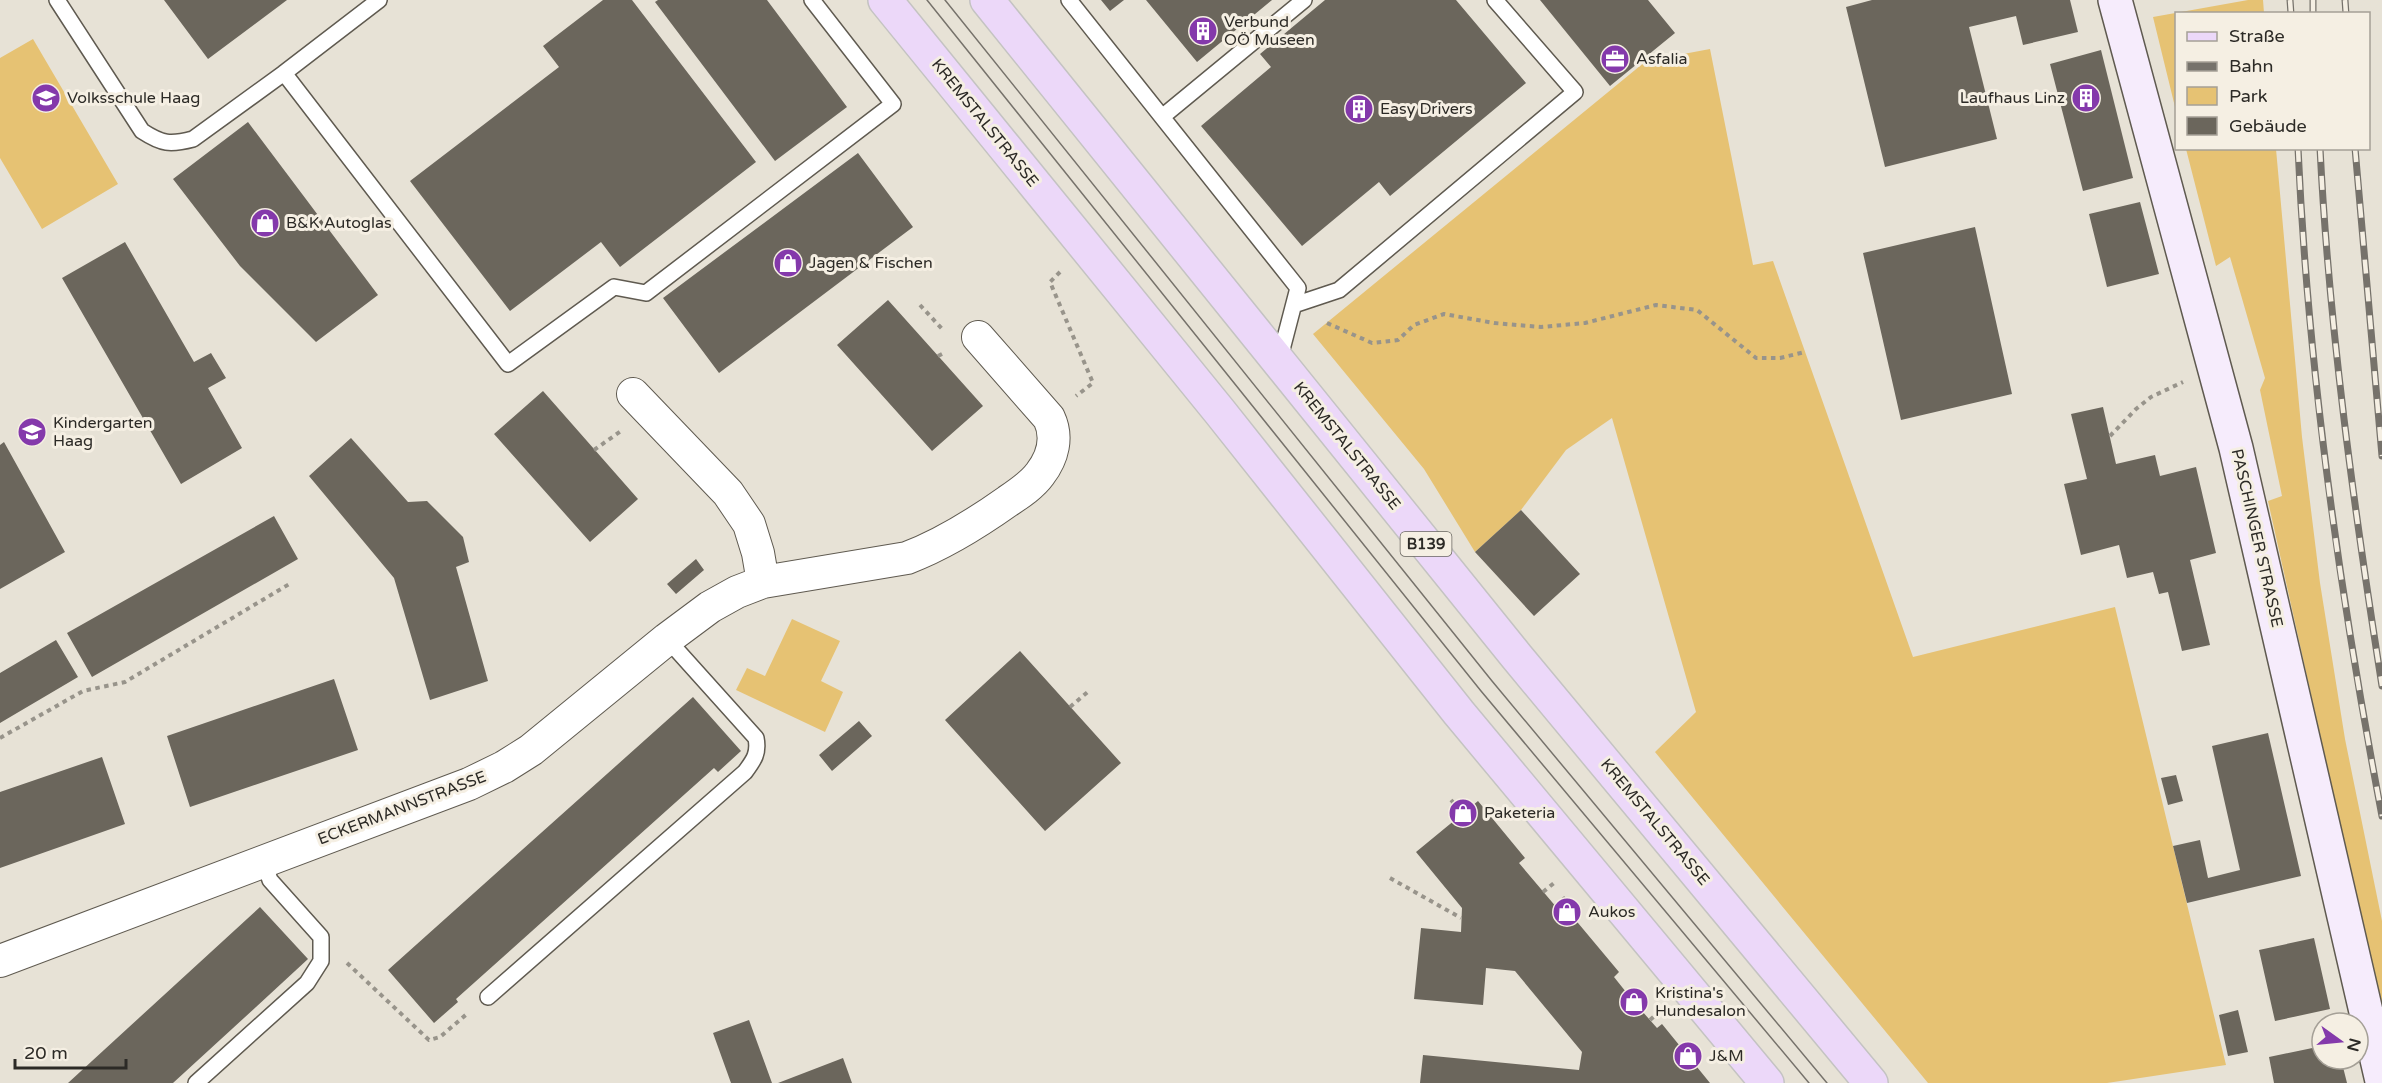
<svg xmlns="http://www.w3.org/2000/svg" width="2382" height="1083" font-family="'Varela Round',sans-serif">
<rect width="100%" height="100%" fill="#e7e2d6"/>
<path fill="#e6c273" d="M2248,0H2263L2264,13L2176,14V111L2153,17Z
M33,39L118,184L42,229L0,158V58Z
M1710,49L1753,265L1773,261L1913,657L2115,607L2226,1065L2107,1083H1928L1655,752L1696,712L1612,418L1566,450L1521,510L1475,552L1424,469L1313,334L1646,61Z
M2186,149H2276L2302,437L2320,583L2345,739L2382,921V1014L2268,501L2282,496L2260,390L2265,378L2230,257L2216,266Z
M792,619L840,641L821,681L843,692L825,732L736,690L747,668L765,676Z"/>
<path fill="#6b665c" d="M164,0H287L208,59Z
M603,0H632L756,162L620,267L601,242L510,311L410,181L559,67L543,46Z
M658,0H767L847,107L775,161L655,2Z
M1101,0H1124L1110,11Z
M1146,0H1272L1197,62Z
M1325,0H1456L1526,83L1390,196L1379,182L1302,246L1201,126L1271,67L1260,54Z
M1540,0H1648L1675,33L1610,86Z
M1872,0H2070L2078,32L2023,45L2016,16L1969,27L1997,139L1885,167L1846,7Z
M2101,50L2133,178L2083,191L2050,64Z
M248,122L378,295L316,342L240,266L173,179Z
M858,153L913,227L719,373L663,298Z
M2140,202L2159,274L2107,287L2089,214Z
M1975,227L2012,394L1901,420L1863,253Z
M125,242L194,362L211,353L226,378L208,388L242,448L181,484L62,278Z
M888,300L983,406L932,451L837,345Z
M543,391L638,499L590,542L494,434Z
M2103,407L2116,464L2155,455L2160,476L2196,467L2216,553L2190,560L2210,645L2182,651L2168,592L2159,594L2153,572L2127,578L2119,545L2081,555L2064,484L2087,479L2071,414Z
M351,438L408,502L427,501L463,537L469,562L456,567L488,681L430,700L394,578L309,476Z
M4,442L65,552L0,589V445Z
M1521,510L1580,574L1534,616L1475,552Z
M274,516L298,559L92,677L67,633Z
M696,559L704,570L676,594L667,584Z
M56,640L78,677L0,723V673Z
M1020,651L1121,763L1045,831L945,720Z
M334,679L358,750L190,807L167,736Z
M693,697L741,751L718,772L714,768L456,999L458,1002L434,1023L388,970Z
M859,721L872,736L832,771L819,755Z
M2268,733L2301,876L2187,903L2173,846L2200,840L2208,878L2240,870L2212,746Z
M102,757L125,824L0,868V792Z
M2176,775L2183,801L2168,805L2161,778Z
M1478,801L1525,858L1519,863L1563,915L1568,911L1619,972L1614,977L1634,1002L1657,1028L1662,1024L1710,1083H1420L1423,1055L1579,1070L1582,1052L1515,971L1486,968L1483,1005L1414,999L1421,928L1461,932L1462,908L1416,852Z
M260,907L308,959L256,1007L173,1083H68Z
M2314,938L2330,1009L2275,1021L2259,950Z
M2238,1010L2248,1052L2228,1056L2219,1015Z
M749,1020L772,1083H731L713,1033Z
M2322,1046V1059H2341L2347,1083H2274L2269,1057Z
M843,1058L852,1083H778Z"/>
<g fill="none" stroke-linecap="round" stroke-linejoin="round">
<g stroke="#5f5a50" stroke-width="18">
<path id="lane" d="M57,0L142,131C162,144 170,145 193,139L284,73L508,364L614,287L646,293L893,104L812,0
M1069,0L1298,288L1279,361
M284,73L379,0
M1162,117L1304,0
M1294,305L1339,290L1575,92L1495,0
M488,997L745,772C754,760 759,753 756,738L667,639
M196,1083L307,983L321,961V937L270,880L264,862"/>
</g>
<g stroke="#5f5a50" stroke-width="34">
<path id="street" d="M633,394L728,493L749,524L758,553L763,582
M0,961L469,784L504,767L531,750L667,639L710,607L737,592L763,582L907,558C944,544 977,523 1008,501C1020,493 1032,485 1040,474C1053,457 1058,437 1049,418L978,337"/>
</g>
<g stroke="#5f5a50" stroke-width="36">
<path id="secondary" d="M2115,0L2236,448L2382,1081"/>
</g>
<g stroke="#c4c3c2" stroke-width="36">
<path id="primary" d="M885,0L1220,412L1459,713L1767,1083
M987,0L1517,657L1871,1083"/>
</g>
<path stroke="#98948b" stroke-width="4" stroke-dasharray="4.5 4.5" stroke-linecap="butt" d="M1060,272L1050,282L1093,383L1076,396
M920,305L944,331
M1327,323L1372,343L1398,340L1414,325L1444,314L1494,323L1541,327L1585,323L1656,305L1697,310L1756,358H1780L1805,352
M938,356L946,352
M2110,436L2136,409L2151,397L2183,382
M594,450L621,431
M1070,707L1090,690
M0,738L83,691L125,682L291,583
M1451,800L1463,813
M1390,878L1461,918
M1543,892L1554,883
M1560,903L1567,912
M1555,906L1566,897
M347,963L429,1040L440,1037L468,1013
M1634,1002L1645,993
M1650,1020L1660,1011"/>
<use href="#lane" stroke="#fff" stroke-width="15"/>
<use href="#street" stroke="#fff" stroke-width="32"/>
<use href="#secondary" stroke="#f6ecfc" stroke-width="33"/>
<use href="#primary" stroke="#ecd8f9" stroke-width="33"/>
<path stroke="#76726b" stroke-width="1.5" d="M927,0L1481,691L1809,1083
M945,0L1492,681L1827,1083"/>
<g stroke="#76726b" stroke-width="7">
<path id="rail" d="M2290,0L2291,14
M2313,0V14
M2345,0L2346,14
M2298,148C2308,372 2340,596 2382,816
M2320,148C2329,328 2354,508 2382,686
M2355,148L2382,456"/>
</g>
<use href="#rail" stroke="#f5efe3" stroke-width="4.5" stroke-dasharray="14" stroke-linecap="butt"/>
</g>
<defs>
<g id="building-disc" transform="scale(1.5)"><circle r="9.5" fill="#8439ab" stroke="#f5efe3"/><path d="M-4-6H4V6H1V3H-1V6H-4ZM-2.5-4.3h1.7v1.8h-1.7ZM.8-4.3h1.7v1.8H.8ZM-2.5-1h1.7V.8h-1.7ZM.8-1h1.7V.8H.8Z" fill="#fff"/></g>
<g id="office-disc" transform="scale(1.5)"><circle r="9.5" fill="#8439ab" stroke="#f5efe3"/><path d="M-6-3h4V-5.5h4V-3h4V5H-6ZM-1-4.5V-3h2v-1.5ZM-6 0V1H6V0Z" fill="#fff"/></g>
<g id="school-disc" transform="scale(1.5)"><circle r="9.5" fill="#8439ab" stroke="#f5efe3"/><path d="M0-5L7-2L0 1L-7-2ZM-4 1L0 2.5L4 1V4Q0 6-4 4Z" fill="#fff"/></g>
<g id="shop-disc" transform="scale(1.5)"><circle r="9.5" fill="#8439ab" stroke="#f5efe3"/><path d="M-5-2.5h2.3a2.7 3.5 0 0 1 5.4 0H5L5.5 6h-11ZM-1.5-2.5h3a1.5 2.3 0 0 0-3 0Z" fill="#fff"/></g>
</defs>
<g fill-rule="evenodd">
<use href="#building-disc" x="1203" y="31"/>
<use href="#office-disc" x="1615" y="59"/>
<use href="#school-disc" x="46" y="98"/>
<use href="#building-disc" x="2086" y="98"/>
<use href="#building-disc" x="1359" y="109"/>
<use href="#shop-disc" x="265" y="223"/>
<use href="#shop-disc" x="788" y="263"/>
<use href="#school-disc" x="32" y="432"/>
<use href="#shop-disc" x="1463" y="813"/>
<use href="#shop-disc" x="1567" y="912"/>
<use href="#shop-disc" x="1634" y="1002"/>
<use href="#shop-disc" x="1688" y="1056"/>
</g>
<g text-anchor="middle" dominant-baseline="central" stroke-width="6" stroke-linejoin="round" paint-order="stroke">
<rect fill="#f5efe3" stroke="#68655f" stroke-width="1.5" x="1400.5" y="532" width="51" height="24" rx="4.5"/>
<g font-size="15" font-weight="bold" fill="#2c2a26">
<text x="1426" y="544">B139</text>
</g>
<g font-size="16" fill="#2c2a26" stroke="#f5efe3" text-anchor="start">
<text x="1224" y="22">Verbund<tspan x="1224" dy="18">OÖ Museen</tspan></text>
<text x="1636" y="59">Asfalia</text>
<text x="67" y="98">Volksschule Haag</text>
<text x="2065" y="98" text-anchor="end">Laufhaus Linz</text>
<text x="1380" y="109">Easy Drivers</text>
<text x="286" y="223">B&amp;K Autoglas</text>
<text x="809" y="263">Jagen &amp; Fischen</text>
<text x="53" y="423">Kindergarten<tspan x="53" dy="18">Haag</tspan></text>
<text x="1484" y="813">Paketeria</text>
<text x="1588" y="912">Aukos</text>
<text x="1655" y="993">Kristina's<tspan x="1655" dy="18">Hundesalon</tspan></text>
<text x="1709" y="1056">J&amp;M</text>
</g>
<g font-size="16" fill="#2c2a26" stroke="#f5efe3">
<text transform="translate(985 123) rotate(51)">KREMSTALSTRASSE</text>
<text transform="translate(1347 446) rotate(51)">KREMSTALSTRASSE</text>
<text transform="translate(2257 538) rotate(77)">PASCHINGER STRASSE</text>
<text transform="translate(402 808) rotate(-21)">ECKERMANNSTRASSE</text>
<text transform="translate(1655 822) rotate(50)">KREMSTALSTRASSE</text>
</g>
</g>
<rect x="2175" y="12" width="195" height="138" fill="#f5efe3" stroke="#a5a097" stroke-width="1.5"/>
<rect x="2187" y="32" width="30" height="9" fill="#ecd8f9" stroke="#a5a097" stroke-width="1.5"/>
<text x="2229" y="42" font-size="18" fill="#2c2a26">Straße</text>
<rect x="2187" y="62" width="30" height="9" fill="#76726b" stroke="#a5a097" stroke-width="1.5"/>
<text x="2229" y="72" font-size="18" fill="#2c2a26">Bahn</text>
<rect x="2187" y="87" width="30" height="18" fill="#e6c273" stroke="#a5a097" stroke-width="1.5"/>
<text x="2229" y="102" font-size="18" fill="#2c2a26">Park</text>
<rect x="2187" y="117" width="30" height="18" fill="#6b665c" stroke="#a5a097" stroke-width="1.5"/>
<text x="2229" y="132" font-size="18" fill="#2c2a26">Gebäude</text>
<g transform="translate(2340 1041) rotate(105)"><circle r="28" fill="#f5efe3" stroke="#a5a097" stroke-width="1.5"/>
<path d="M0-4.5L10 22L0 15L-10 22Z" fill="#8439ab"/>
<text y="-9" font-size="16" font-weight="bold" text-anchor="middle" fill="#2c2a26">N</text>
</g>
<path d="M15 1059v9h111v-9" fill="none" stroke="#2c2a26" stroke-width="3"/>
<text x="24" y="1059" font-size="18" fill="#2c2a26" stroke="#f5efe3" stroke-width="4.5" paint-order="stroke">20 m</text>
</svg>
